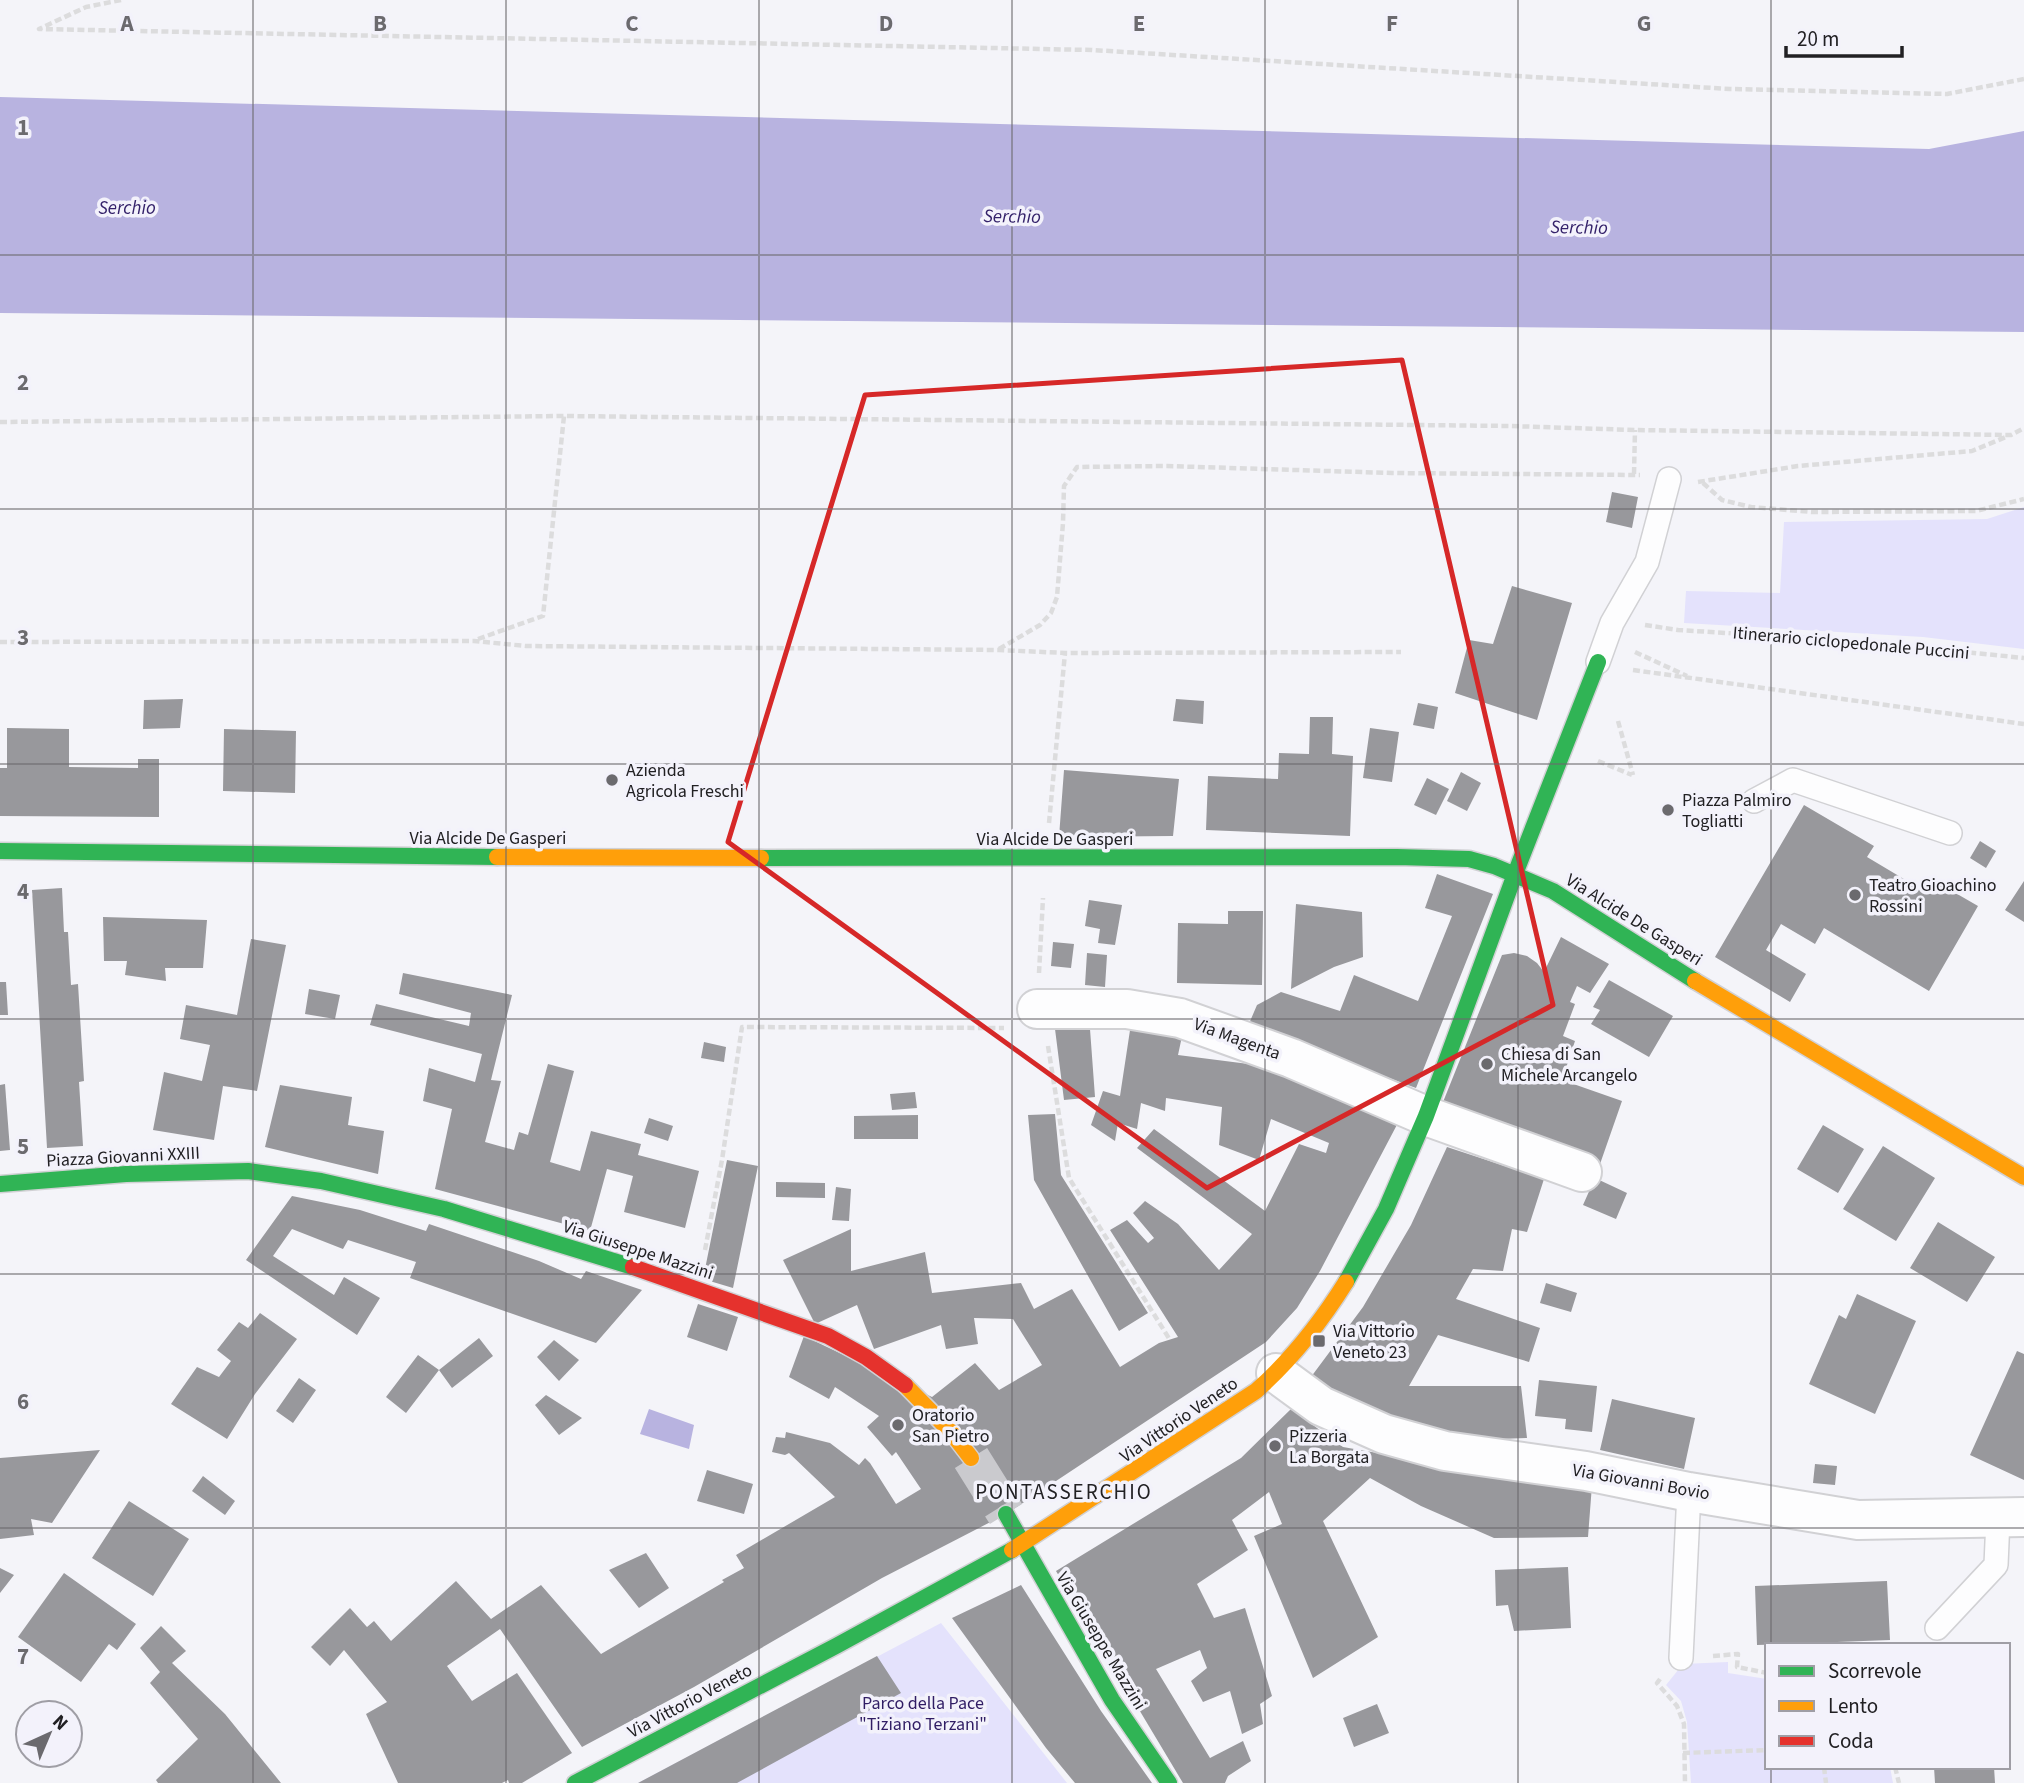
<svg xmlns="http://www.w3.org/2000/svg" width="2024" height="1783" font-family="'Source Sans 3',sans-serif">
<rect width="100%" height="100%" fill="#f4f4f9"/>
<path fill="#e4e2fc" d="M2024,507V649L1923,637L1684,623L1686,591L1780,593L1784,522L1987,519Z
M941,1623L1067,1783H638Z
M1728,1662V1673L1767,1679V1767H1890L1893,1783H1691L1687,1722L1681,1701L1666,1685L1683,1664Z"/>
<path fill="#b8b3e0" d="M0,97L1929,149L2024,131V332L0,313Z
M649,1409L694,1425L689,1449L640,1434Z"/>
<path fill="#98989c" d="M1612,492L1638,497L1632,528L1606,522Z
M1512,586L1572,603L1537,720L1455,693L1469,640L1493,644Z
M183,699L180,728L143,729L144,700Z
M1176,699L1204,701L1203,724L1173,721Z
M1418,703L1438,707L1434,729L1413,725Z
M1310,717H1333L1332,754L1353,756L1350,836L1206,830L1208,776L1278,779L1279,753L1309,754Z
M7,728L69,729V767L138,768V759H159V817L0,816V768H7Z
M1370,728L1399,732L1392,782L1363,778Z
M224,729L296,731L295,793L223,791Z
M1064,770L1179,779L1173,836L1059,837Z
M1461,772L1481,783L1467,811L1447,801Z
M1427,778L1449,789L1436,815L1414,805Z
M1804,805L1874,846L1867,857L1919,888L1926,876L1978,906L1929,991L1824,928L1815,944L1781,924L1766,950L1806,974L1790,1002L1715,957Z
M1980,841L1996,851L1986,868L1970,858Z
M1437,874L1493,894L1416,1088L1248,1026L1257,1005L1281,992L1340,1011L1354,975L1418,1001L1452,916L1425,908Z
M2024,881V922L2005,910Z
M62,888L64,932H68L71,985L78,984L84,1081L79,1082L83,1146L47,1148L32,890Z
M1089,900L1122,905L1115,945L1098,943L1100,929L1085,926Z
M1296,904L1362,912L1363,957L1334,967L1291,989Z
M1228,911H1263L1262,985L1177,983L1178,923L1228,924Z
M103,917L207,920L203,968H165L166,981L125,975L127,961H104Z
M1561,937L1609,964L1590,993L1577,986L1570,1002L1575,1004L1563,1036L1575,1041L1562,1080L1622,1101L1600,1164L1443,1102L1502,955L1514,953L1527,956L1537,963L1544,972Z
M251,939L286,945L257,1091L223,1086L214,1140L153,1130L164,1072L202,1081L210,1045L180,1039L186,1005L237,1015Z
M1053,942L1074,944L1071,968L1051,966Z
M1087,953L1107,955L1105,987L1085,985Z
M403,973L512,995L491,1080L501,1081L485,1142L514,1150L519,1132L528,1135L548,1064L574,1071L550,1162L580,1171L591,1131L641,1144L638,1155L699,1171L685,1228L624,1212L633,1176L607,1169L590,1231L435,1189L452,1109L423,1101L429,1068L475,1082L482,1054L370,1025L376,1004L469,1026L471,1013L399,994Z
M1609,980L1673,1016L1649,1057L1591,1024L1600,1010L1593,1007Z
M0,982H6L8,1015H0Z
M309,989L340,995L335,1019L305,1014Z
M1132,1017L1184,1027L1178,1055L1295,1070L1400,1119L1320,1271L1297,1308L1266,1342L1006,1514L882,1578L694,1687L582,1747L500,1629L447,1666L472,1701L517,1673L572,1753L522,1783H509L508,1780L502,1783H398L366,1714L387,1702L344,1650L330,1666L311,1647L350,1608L367,1627L374,1621L391,1641L456,1581L491,1619L541,1585L601,1654L724,1582L722,1580L744,1568L736,1555L835,1497L789,1453L785,1455L772,1452L776,1437L785,1438L786,1432L830,1443L859,1465L865,1458L870,1463L896,1504L921,1489L896,1452L892,1456L867,1427L879,1416L835,1387L829,1399L789,1377L804,1336L932,1397L975,1363L999,1390L1042,1365L1013,1319L974,1318L978,1344L946,1349L941,1325L874,1349L857,1305L815,1324L783,1260L851,1229V1271L925,1252L932,1293L1021,1283L1034,1309L1072,1289L1120,1367L1159,1343L1178,1337L1110,1230L1127,1220L1148,1243L1154,1238L1133,1213L1145,1201L1178,1224L1219,1270L1252,1234L1137,1148L1154,1129L1265,1211L1299,1144L1326,1153L1329,1143L1271,1119L1259,1160L1219,1145L1222,1107L1166,1098L1165,1111L1141,1103L1137,1129L1118,1123L1115,1141L1091,1125L1103,1091L1120,1096Z
M1055,1029H1090L1095,1097L1064,1100Z
M704,1042L726,1047L724,1062L701,1058Z
M5,1084L10,1150L0,1151V1085Z
M280,1085L352,1097L348,1125L384,1131L378,1174L265,1147Z
M915,1092L917,1108L892,1110L890,1094Z
M1055,1114L1061,1175L1148,1313L1119,1331L1034,1180L1028,1115Z
M918,1115V1139H854V1116Z
M649,1118L673,1126L668,1141L644,1133Z
M1823,1125L1864,1149L1838,1193L1797,1169Z
M1883,1146L1935,1178L1896,1241L1843,1209Z
M1447,1147L1544,1179L1527,1232L1512,1229L1503,1271L1473,1269L1456,1299L1540,1328L1529,1362L1438,1335L1409,1386H1521L1527,1438L1499,1439L1385,1423L1308,1381L1363,1307L1411,1225Z
M727,1160L758,1166L733,1288L703,1279Z
M1595,1178L1627,1193L1616,1219L1583,1205Z
M776,1182L825,1183V1198L776,1197Z
M836,1187L851,1189L849,1221L832,1220Z
M292,1196L360,1210L426,1231L429,1224L539,1261L581,1279L586,1271L642,1290L596,1343L410,1278L416,1262L348,1240L343,1249L292,1229L273,1256L334,1295L344,1277L380,1298L357,1335L246,1260Z
M1938,1222L1995,1257L1967,1302L1910,1268Z
M1546,1283L1577,1293L1571,1312L1540,1303Z
M1857,1294L1916,1321L1875,1414L1809,1384L1839,1315L1846,1319Z
M698,1304L738,1317L727,1351L687,1337Z
M260,1313L297,1339L255,1394L227,1439L171,1404L197,1367L219,1377L231,1361L217,1350L239,1322L248,1328Z
M479,1338L493,1356L452,1388L439,1370L406,1413L386,1397L418,1355L439,1370Z
M554,1340L579,1360L559,1381L537,1357Z
M2017,1351L2024,1354V1480L1970,1455Z
M299,1378L316,1390L293,1423L276,1411Z
M1539,1380L1597,1386L1592,1432L1565,1429L1566,1419L1535,1416Z
M546,1395L582,1418L559,1435L535,1405Z
M1612,1399L1695,1418L1684,1469L1600,1450Z
M1291,1409L1343,1447L1440,1464L1592,1485L1588,1537L1494,1538L1421,1506L1370,1478L1323,1521L1378,1637L1313,1678L1254,1536L1282,1524L1269,1492L1232,1520L1248,1550L1197,1584L1214,1618L1245,1608L1272,1696L1260,1704L1263,1724L1242,1734L1230,1691L1203,1702L1191,1681L1207,1668L1200,1650L1156,1669L1210,1758L1243,1741L1251,1761L1228,1776L1225,1783H1183L1056,1571L1241,1458Z
M100,1450L52,1523L31,1519L34,1535L0,1539V1458Z
M1815,1464L1837,1466L1835,1485L1813,1483Z
M707,1470L753,1484L744,1514L697,1501Z
M203,1476L235,1501L225,1515L192,1491Z
M129,1501L189,1539L153,1596L92,1558Z
M646,1553L669,1588L639,1608L609,1570Z
M1568,1567L1571,1628L1514,1631L1508,1605L1496,1606L1495,1570Z
M0,1568L14,1575L0,1593Z
M64,1573L136,1624L117,1650L109,1644L81,1682L18,1637Z
M1887,1581L1890,1640L1757,1645L1755,1586Z
M1021,1585L1101,1711L1152,1783H1075L1046,1748L952,1618Z
M161,1626L186,1651L172,1663L225,1714L281,1783H158L156,1780L198,1739L150,1683L160,1672L140,1648Z
M877,1656L901,1693L737,1783H638Z
M1377,1704L1389,1733L1354,1747L1343,1718Z
M1934,1767H1994L1995,1783H1935Z"/>
<g fill="none" stroke-linecap="round" stroke-linejoin="round">
<path stroke="#cacace" stroke-width="38" stroke-dasharray="38 19" stroke-linecap="butt" d="M971,1458L1006,1514"/>
<g stroke="#d1d1d4" stroke-width="26">
<path id="lane" d="M1598,662L1612,623L1647,562L1669,479
M1754,801L1793,780L1950,833
M1937,1628L1996,1565L1998,1519
M1681,1658L1689,1492"/>
</g>
<g stroke="#d1d1d4" stroke-width="42">
<path id="street" d="M1037,1009H1127L1180,1018L1291,1058L1426,1116L1582,1172
M1276,1373L1321,1406L1384,1434L1445,1451L1586,1471L1689,1492L1858,1520L2024,1517"/>
</g>
<g stroke="#d1d1d4" stroke-width="19">
<path id="fast" d="M0,851L497,857
M761,858L1397,857L1469,859L1494,866L1553,891L1695,981
M0,1184L126,1174L248,1171L321,1181L444,1209L633,1267
M1346,1282L1386,1209L1426,1116L1515,874L1598,662
M1006,1514L1112,1700L1169,1783
M575,1783L836,1646L1012,1550"/>
</g>
<g stroke="#d1d1d4" stroke-width="19">
<path id="slow" d="M497,857L761,858
M1695,981L2024,1177
M905,1385L951,1432L971,1458
M1012,1550L1256,1391C1291,1360 1321,1322 1346,1282"/>
</g>
<g stroke="#d1d1d4" stroke-width="19">
<path id="jam" d="M633,1267L828,1336L866,1357L905,1385"/>
</g>
<path stroke="#dcdcdd" stroke-width="4.5" stroke-dasharray="7 3.5" stroke-linecap="butt" d="M121,0L86,7L39,29L1092,50L1730,89L1947,94L2024,79
M0,422L564,416L1510,426L1635,430L2011,435L2024,428
M1634,474L1635,430
M1698,482L1798,466L1972,451L2006,437
M1703,483L1722,500L1751,507L1812,512L1976,511L2024,499
M1645,625L1678,630L1856,641L2024,658
M478,639L543,616L564,416
M0,642L474,641L526,646L999,650L1065,653L1401,652
M999,649L1040,625L1051,613L1057,597L1063,523L1064,486L1077,467L1167,466L1392,473L1640,475
M1635,652L1687,676
M1633,670L2024,724
M1618,721L1633,775
M1598,761L1632,775
M1049,823L1065,653
M1039,973L1043,898
M1048,1046L1069,1178L1170,1340
M705,1250L722,1160L742,1027L1004,1028
M1713,1656L1738,1654L1737,1667L1767,1673
M1660,1679L1657,1683L1677,1706L1684,1724L1685,1783
M1683,1753L1767,1750
M1824,1767L1826,1783
M1895,1767L1899,1783"/>
<use href="#lane" stroke="#fdfdfe" stroke-width="23"/>
<use href="#street" stroke="#fdfdfe" stroke-width="38"/>
<use href="#fast" stroke="#30b455" stroke-width="16"/>
<use href="#slow" stroke="#ff9f0a" stroke-width="16"/>
<use href="#jam" stroke="#e5322d" stroke-width="16"/>
</g>
<path fill="none" stroke="#d62828" stroke-width="5" stroke-linejoin="round" d="M1402,360L1553,1005L1207,1188L728,842L865,395Z"/>
<path fill="none" stroke="#6b6a6e" stroke-width="2" stroke-opacity="0.55" d="M253,0V1783M506,0V1783M759,0V1783M1012,0V1783M1265,0V1783M1518,0V1783M1771,0V1645M0,255H2024M0,509H2024M0,764H2024M0,1019H2024M0,1274H2024M0,1528H2024M1771,1767V1783"/>
<g fill="#6b6a6e" stroke="#f3f2fb" stroke-width="2.5">
<circle cx="612" cy="780" r="7"/>
<circle cx="1668" cy="810" r="7"/>
<circle cx="1855" cy="895" r="7"/>
<circle cx="1487" cy="1064" r="7"/>
<rect x="1312" y="1334" width="14" height="14" rx="3.5"/>
<circle cx="898" cy="1425" r="7"/>
<circle cx="1275" cy="1446" r="7"/>
</g>
<g text-anchor="middle" dominant-baseline="central" stroke-width="7" stroke-linejoin="round" paint-order="stroke">
<g font-size="18" fill="#212023" stroke="#f3f2fb">
<text transform="translate(1851 643) rotate(5)">Itinerario ciclopedonale Puccini</text>
<text x="488" y="838">Via Alcide De Gasperi</text>
<text x="1055" y="839">Via Alcide De Gasperi</text>
<text transform="translate(1634 920) rotate(32)">Via Alcide De Gasperi</text>
<text transform="translate(1237 1039) rotate(20)">Via Magenta</text>
<text transform="translate(123 1157) rotate(-3)">Piazza Giovanni XXIII</text>
<text transform="translate(638 1250) rotate(18)">Via Giuseppe Mazzini</text>
<text transform="translate(1179 1420) rotate(-34)">Via Vittorio Veneto</text>
<text transform="translate(1641 1482) rotate(10)">Via Giovanni Bovio</text>
<text transform="translate(1101 1641) rotate(59)">Via Giuseppe Mazzini</text>
<text transform="translate(690 1701) rotate(-28)">Via Vittorio Veneto</text>
</g>
<g font-size="18" fill="#212023" stroke="#f3f2fb" text-anchor="start">
<text x="626" y="770">Azienda<tspan x="626" dy="21">Agricola Freschi</tspan></text>
<text x="1682" y="800">Piazza Palmiro<tspan x="1682" dy="21">Togliatti</tspan></text>
<text x="1869" y="885">Teatro Gioachino<tspan x="1869" dy="21">Rossini</tspan></text>
<text x="1501" y="1054">Chiesa di San<tspan x="1501" dy="21">Michele Arcangelo</tspan></text>
<text x="1333" y="1331">Via Vittorio<tspan x="1333" dy="21">Veneto 23</tspan></text>
<text x="912" y="1415">Oratorio<tspan x="912" dy="21">San Pietro</tspan></text>
<text x="1289" y="1436">Pizzeria<tspan x="1289" dy="21">La Borgata</tspan></text>
</g>
<g font-size="18" fill="#301d64" stroke="#f3f2fb">
<text x="923" y="1703">Parco della Pace<tspan x="923" dy="21">"Tiziano Terzani"</tspan></text>
</g>
<g font-size="19" font-style="italic" fill="#34226a" stroke="#f3f2fb">
<text x="127" y="208">Serchio</text>
<text transform="translate(1012 217) rotate(1)">Serchio</text>
<text transform="translate(1579 228) rotate(1)">Serchio</text>
</g>
<g font-size="21" letter-spacing="2" fill="#212023" stroke="#f3f2fb">
<text x="1064" y="1492">PONTASSERCHIO</text>
</g>
</g>
<g font-size="23" text-anchor="middle" font-weight="bold" fill="#6b6a6e" stroke="#f3f2fb" stroke-width="7" stroke-linejoin="round" paint-order="stroke">
<text x="127" y="31">A</text>
<text x="380" y="31">B</text>
<text x="632" y="31">C</text>
<text x="886" y="31">D</text>
<text x="1139" y="31">E</text>
<text x="1392" y="31">F</text>
<text x="1644" y="31">G</text>
<text x="23" y="135">1</text>
<text x="23" y="390">2</text>
<text x="23" y="645">3</text>
<text x="23" y="899">4</text>
<text x="23" y="1154">5</text>
<text x="23" y="1409">6</text>
<text x="23" y="1664">7</text>
</g>
<rect x="1765" y="1643" width="245" height="126" fill="#f3f2fb" stroke="#9f9ea5" stroke-width="2"/>
<rect x="1779" y="1666" width="35" height="10" fill="#30b455" stroke="#9f9ea5" stroke-width="2"/>
<text x="1828" y="1678" font-size="21" fill="#212023">Scorrevole</text>
<rect x="1779" y="1701" width="35" height="10" fill="#ff9f0a" stroke="#9f9ea5" stroke-width="2"/>
<text x="1828" y="1713" font-size="21" fill="#212023">Lento</text>
<rect x="1779" y="1736" width="35" height="10" fill="#e5322d" stroke="#9f9ea5" stroke-width="2"/>
<text x="1828" y="1748" font-size="21" fill="#212023">Coda</text>
<g transform="translate(49 1734) rotate(44)"><circle r="33" fill="#f3f2fb" stroke="#9f9ea5" stroke-width="2"/>
<path d="M0-5L12 26L0 18L-12 26Z" fill="#6b6a6e"/>
<text y="-10" font-size="19" font-weight="bold" text-anchor="middle" fill="#212023">N</text>
</g>
<path d="M1786 46v10h116v-10" fill="none" stroke="#212023" stroke-width="3.5"/>
<text x="1797" y="46" font-size="21" fill="#212023" stroke="#f3f2fb" stroke-width="5" paint-order="stroke">20 m</text>
</svg>
